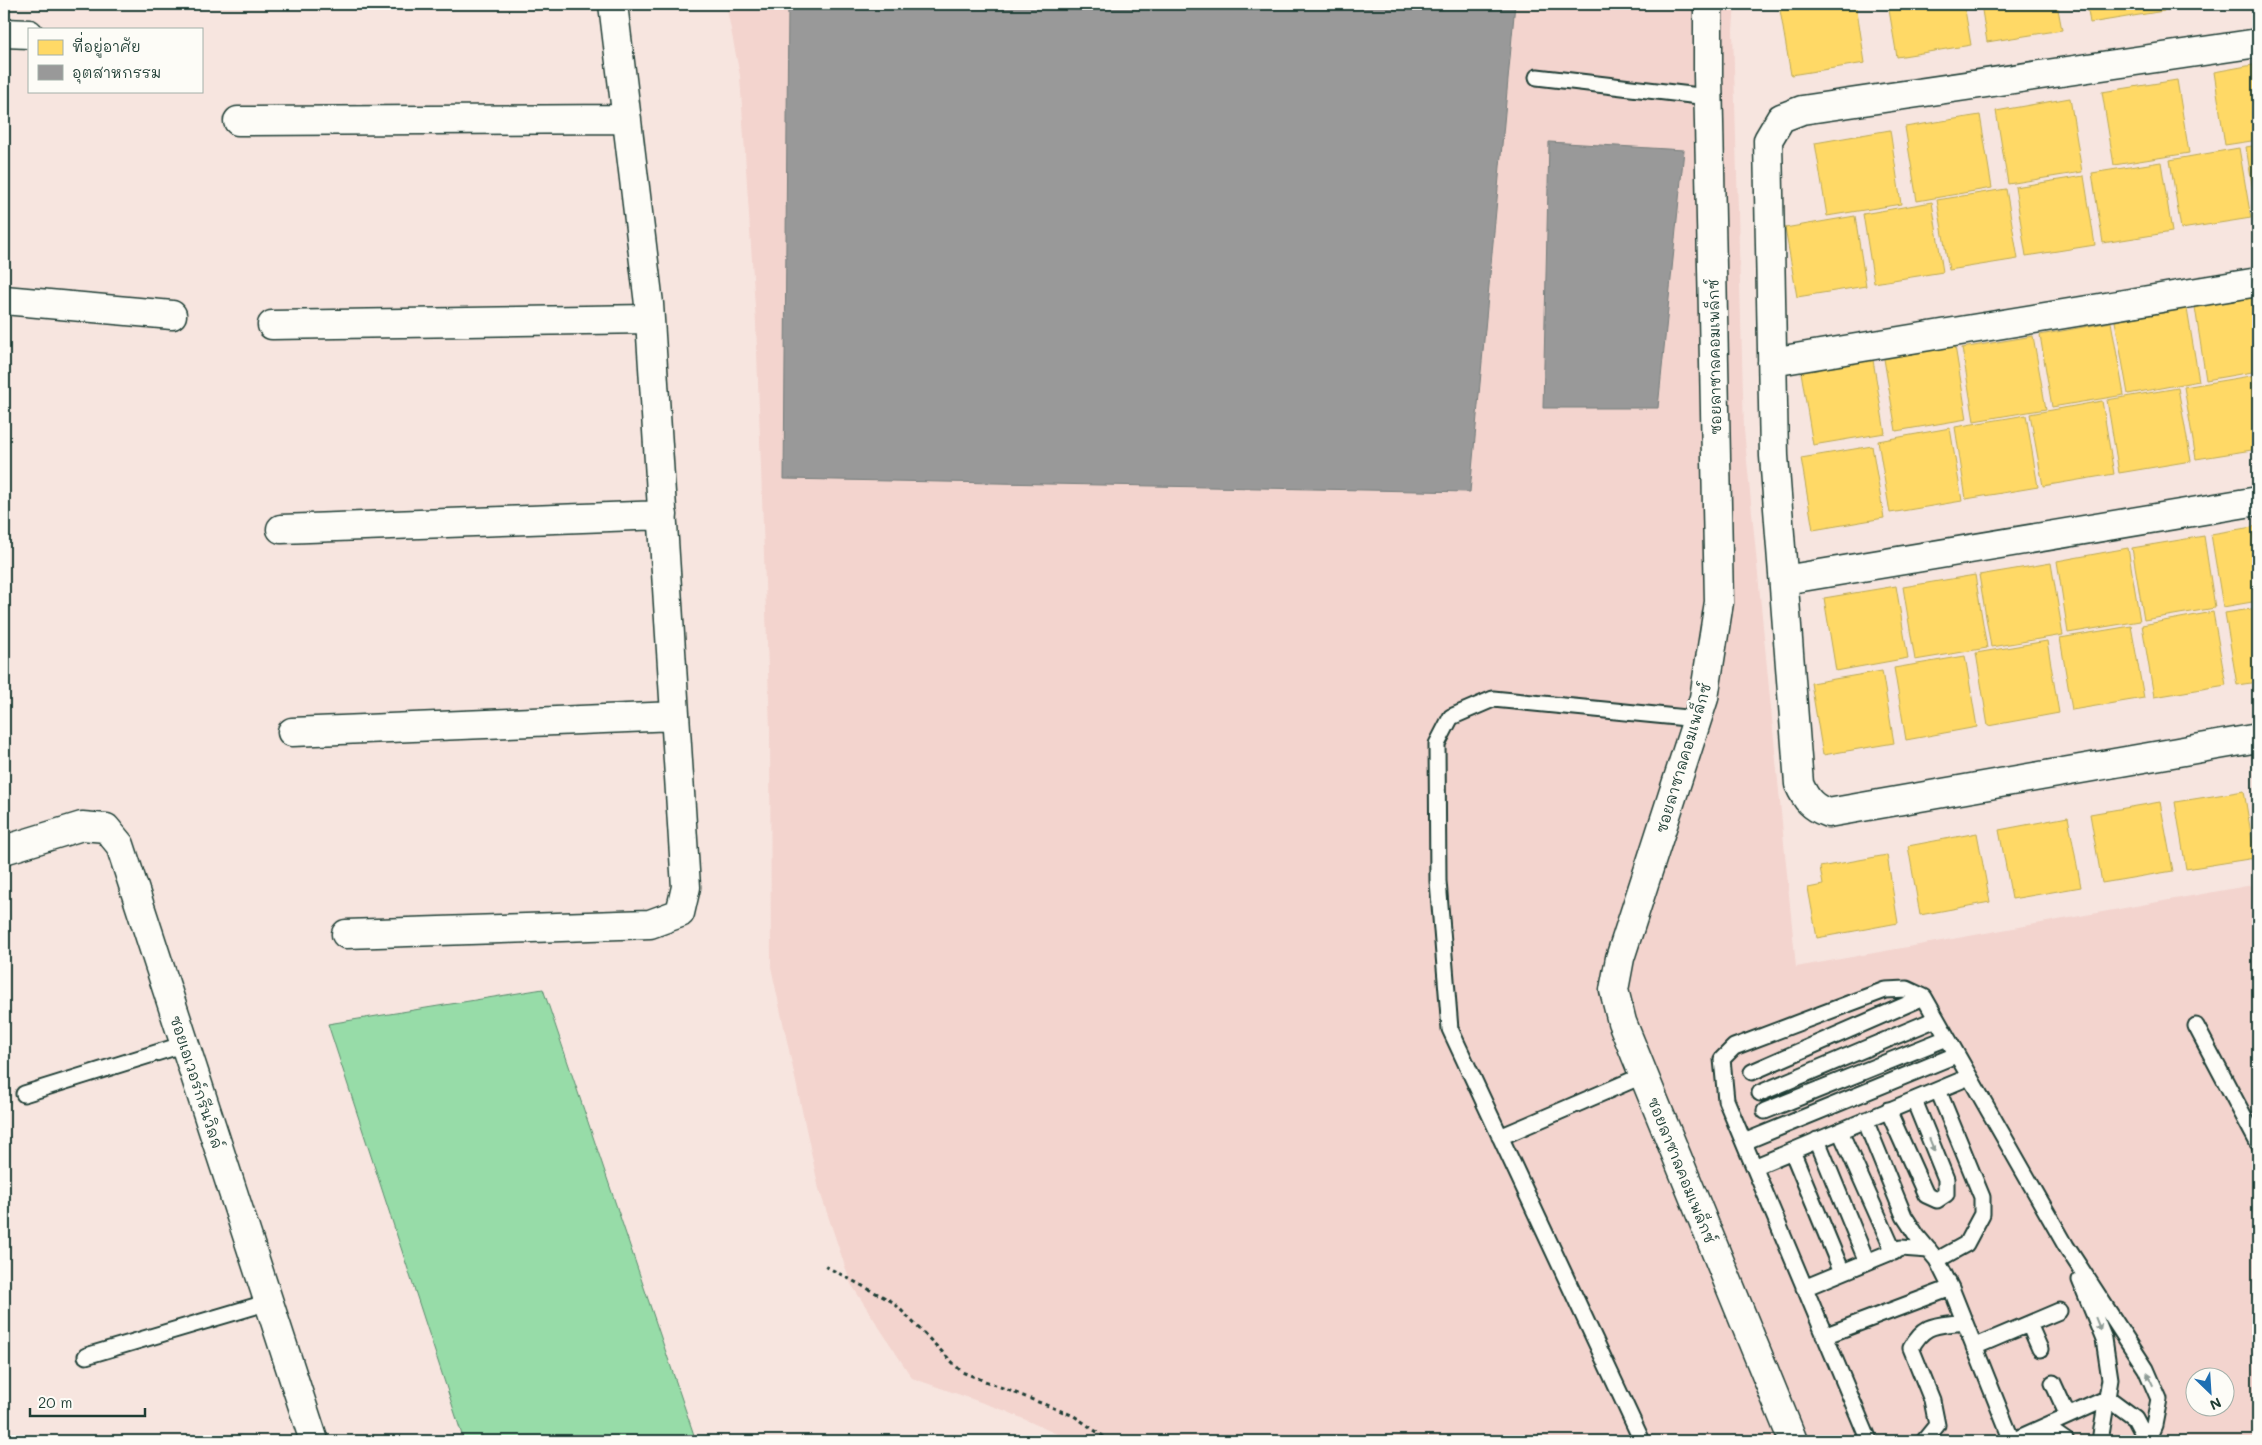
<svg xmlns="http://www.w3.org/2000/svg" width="2262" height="1445" font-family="Mali,'Playpen Sans Thai',sans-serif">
<rect width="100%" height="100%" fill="#f7e5df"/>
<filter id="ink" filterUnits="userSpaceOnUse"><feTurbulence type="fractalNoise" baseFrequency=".02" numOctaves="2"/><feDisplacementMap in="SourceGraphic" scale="10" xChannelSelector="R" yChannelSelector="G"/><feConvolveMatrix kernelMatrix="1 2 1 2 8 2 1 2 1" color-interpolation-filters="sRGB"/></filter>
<g filter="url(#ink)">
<path fill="#f3d4ce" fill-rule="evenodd" d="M726,4H1735L1733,30L1744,430L1796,967L2258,884V1441H1072L1006,1411L912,1378L851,1284L819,1189L771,967L770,729L756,323L740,76ZM2194,1378H2224V1408H2194Z"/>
<path fill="#97dca8" stroke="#5b8c6e" d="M543,989L696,1441H464L328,1024Z"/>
<path fill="#ffd966" stroke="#bcaa57" d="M1779,4H1856L1865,63L1791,75Z
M1888,4H1964L1971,45L1897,57Z
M1981,4H2057L2062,30L1987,42Z
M2087,4H2163L2164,11L2090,23Z
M2258,64V140L2225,145L2214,72Z
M2177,80L2189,153L2114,165L2102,92Z
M2070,98L2082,172L2008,184L1996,111Z
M1980,115L1992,188L1917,201L1905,127Z
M1890,130L1901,204L1827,216L1815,143Z
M2258,145V216H2257L2246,147Z
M2239,148L2251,218L2181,229L2170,160Z
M2161,162L2172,232L2103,243L2092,173Z
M2084,176L2095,245L2026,256L2015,187Z
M2006,189L2018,259L1949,270L1937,200Z
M1932,202L1943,272L1874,283L1863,214Z
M1855,216L1866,286L1797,297L1785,228Z
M2258,297V371L2206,380L2195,307Z
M2187,309L2199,381L2128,394L2115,321Z
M2111,322L2124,395L2052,407L2040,335Z
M2033,336L2046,409L1974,421L1962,348Z
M1955,346L1967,419L1896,431L1884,359Z
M1873,360L1885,433L1813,445L1801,372Z
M2256,375L2258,391V449L2196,459L2184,387Z
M2178,388L2191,461L2119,473L2107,400Z
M2102,401L2114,474L2043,486L2030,414Z
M2026,415L2038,487L1966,499L1955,427Z
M1950,428L1962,501L1890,513L1878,441Z
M1872,446L1884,518L1813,530L1801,458Z
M2258,526V601L2223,607L2211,534Z
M2204,536L2215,608L2144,620L2132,548Z
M2128,548L2140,621L2068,633L2057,561Z
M2051,563L2063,635L1991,647L1979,575Z
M1975,575L1987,648L1915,660L1903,587Z
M1896,586L1908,658L1836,671L1824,598Z
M2258,608V682L2237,685L2225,613Z
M2213,612L2226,685L2154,697L2142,625Z
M2131,626L2144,698L2072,710L2060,638Z
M2047,641L2059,713L1988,726L1976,653Z
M1965,656L1977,727L1906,740L1894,668Z
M1882,671L1894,743L1823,755L1811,683Z
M2244,791L2255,858L2186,869L2175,802Z
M2160,802L2173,871L2102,883L2090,814Z
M2068,817L2081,887L2012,899L1999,830Z
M1977,833L1990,902L1920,915L1908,846Z
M1887,855L1898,923L1817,938L1808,888L1823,885L1820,867Z"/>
<path fill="#999" stroke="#747d7b" d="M788,4H1515L1470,492L784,479Z
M1549,142L1684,150L1658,408H1543Z"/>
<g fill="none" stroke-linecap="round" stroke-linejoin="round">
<g stroke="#1f3d34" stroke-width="19">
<path id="lane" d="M1537,77L1708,97
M2196,1026L2258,1143
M1752,1072L1924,997
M1760,1093L1936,1019
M24,1094L185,1044
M1888,1110L1926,1195L1937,1200L1946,1194V1179L1914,1100
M1765,1111L1947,1038
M1865,1120L1904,1216L1917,1236L1937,1260L1951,1288L2012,1441
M1840,1131L1894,1252
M1500,1137L1644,1075
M1817,1140L1867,1262
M1744,1142L1956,1055
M1792,1151L1842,1272
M1754,1167L1969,1077
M1937,1260L1966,1244L1982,1214V1197L1938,1090
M2080,1280L2104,1339L2110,1379L2100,1441
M1804,1288L1901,1248L1929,1250
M2029,1324L2040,1349
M1824,1336L1951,1288
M1974,1347L2059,1311
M86,1356L269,1302
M2053,1383L2068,1416
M2033,1438L2056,1434L2066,1441
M1642,1441L1450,1029L1438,881L1437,744L1451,717L1493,699L1697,719
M1869,1441L1726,1100L1722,1059L1734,1047L1885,990L1907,989L1924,997L2066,1246L2146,1369L2159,1399L2154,1425L2147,1441
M1924,1441L1937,1425L1932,1400L1911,1348C1925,1322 1937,1326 1964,1322
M2012,1441L2108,1398L2135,1418L2147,1441"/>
</g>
<g stroke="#1f3d34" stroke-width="31">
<path id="street" d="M1708,4V75L1719,602L1704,698L1620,958L1614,990L1622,1022L1793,1441
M4,33L29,34
M2258,43L1802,110L1781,118L1768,140L1774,456L1799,784C1806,800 1812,807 1828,813L2258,738
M238,121L627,119
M4,300L172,315
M272,325L650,319
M1772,362L2258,282
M281,529L663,515
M1784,580L2258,501
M292,732L675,716
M4,850L82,826L106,828L120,845L314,1441
M346,934L650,924L680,913L686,887L649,304L613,4"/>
</g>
<path stroke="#1f3d34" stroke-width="3" stroke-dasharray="4 4" stroke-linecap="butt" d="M825,1266L893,1302L962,1372L1074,1416L1110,1441"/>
<use href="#lane" stroke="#fdfcf7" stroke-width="15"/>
<use href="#street" stroke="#fdfcf7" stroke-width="28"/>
</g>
<defs><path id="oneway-solid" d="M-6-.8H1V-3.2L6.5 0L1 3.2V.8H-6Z" transform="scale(1.25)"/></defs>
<g fill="#8e9c96">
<use href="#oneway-solid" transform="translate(1932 1145) rotate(68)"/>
<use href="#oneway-solid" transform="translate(2098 1324) rotate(68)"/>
<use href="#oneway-solid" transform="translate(2150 1379) rotate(-115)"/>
</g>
</g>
<g text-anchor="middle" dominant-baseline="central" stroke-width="5" stroke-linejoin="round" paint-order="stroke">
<g font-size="15" fill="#1f3d34" stroke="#fdfcf7">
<text transform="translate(1714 357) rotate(-91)">ซอยลาซาลคอมเพล็กซ์</text>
<text transform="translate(1683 758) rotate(-73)">ซอยลาซาลคอมเพล็กซ์</text>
<text transform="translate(197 1082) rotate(72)">ซอยเอเวอร์กรีนวิลล์</text>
<text transform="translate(1682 1170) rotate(68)">ซอยลาซาลคอมเพล็กซ์</text>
</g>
</g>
<rect width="2262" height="1445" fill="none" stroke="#fdfcf7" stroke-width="20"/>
<rect x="10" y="10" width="2242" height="1425" fill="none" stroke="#1f3d34" stroke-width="2" filter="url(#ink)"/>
<rect x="28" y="28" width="175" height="65" fill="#fdfcf7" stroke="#a4b0a9"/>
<rect x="38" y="40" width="25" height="15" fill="#ffd966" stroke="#a4b0a9"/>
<text x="72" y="52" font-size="15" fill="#1f3d34">ที่อยู่อาศัย</text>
<rect x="38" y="65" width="25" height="15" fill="#999999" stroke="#a4b0a9"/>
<text x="72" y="78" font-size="15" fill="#1f3d34">อุตสาหกรรม</text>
<g transform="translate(2210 1392) rotate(155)"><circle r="24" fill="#fdfcf7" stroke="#a4b0a9"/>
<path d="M0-4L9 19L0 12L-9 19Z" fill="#1f6fb2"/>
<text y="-8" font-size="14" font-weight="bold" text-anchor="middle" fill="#1f3d34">N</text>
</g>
<path d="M30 1408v8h115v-8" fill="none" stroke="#1f3d34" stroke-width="2.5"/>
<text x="38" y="1408" font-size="15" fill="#1f3d34" stroke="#fdfcf7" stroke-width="4" paint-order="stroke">20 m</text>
</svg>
